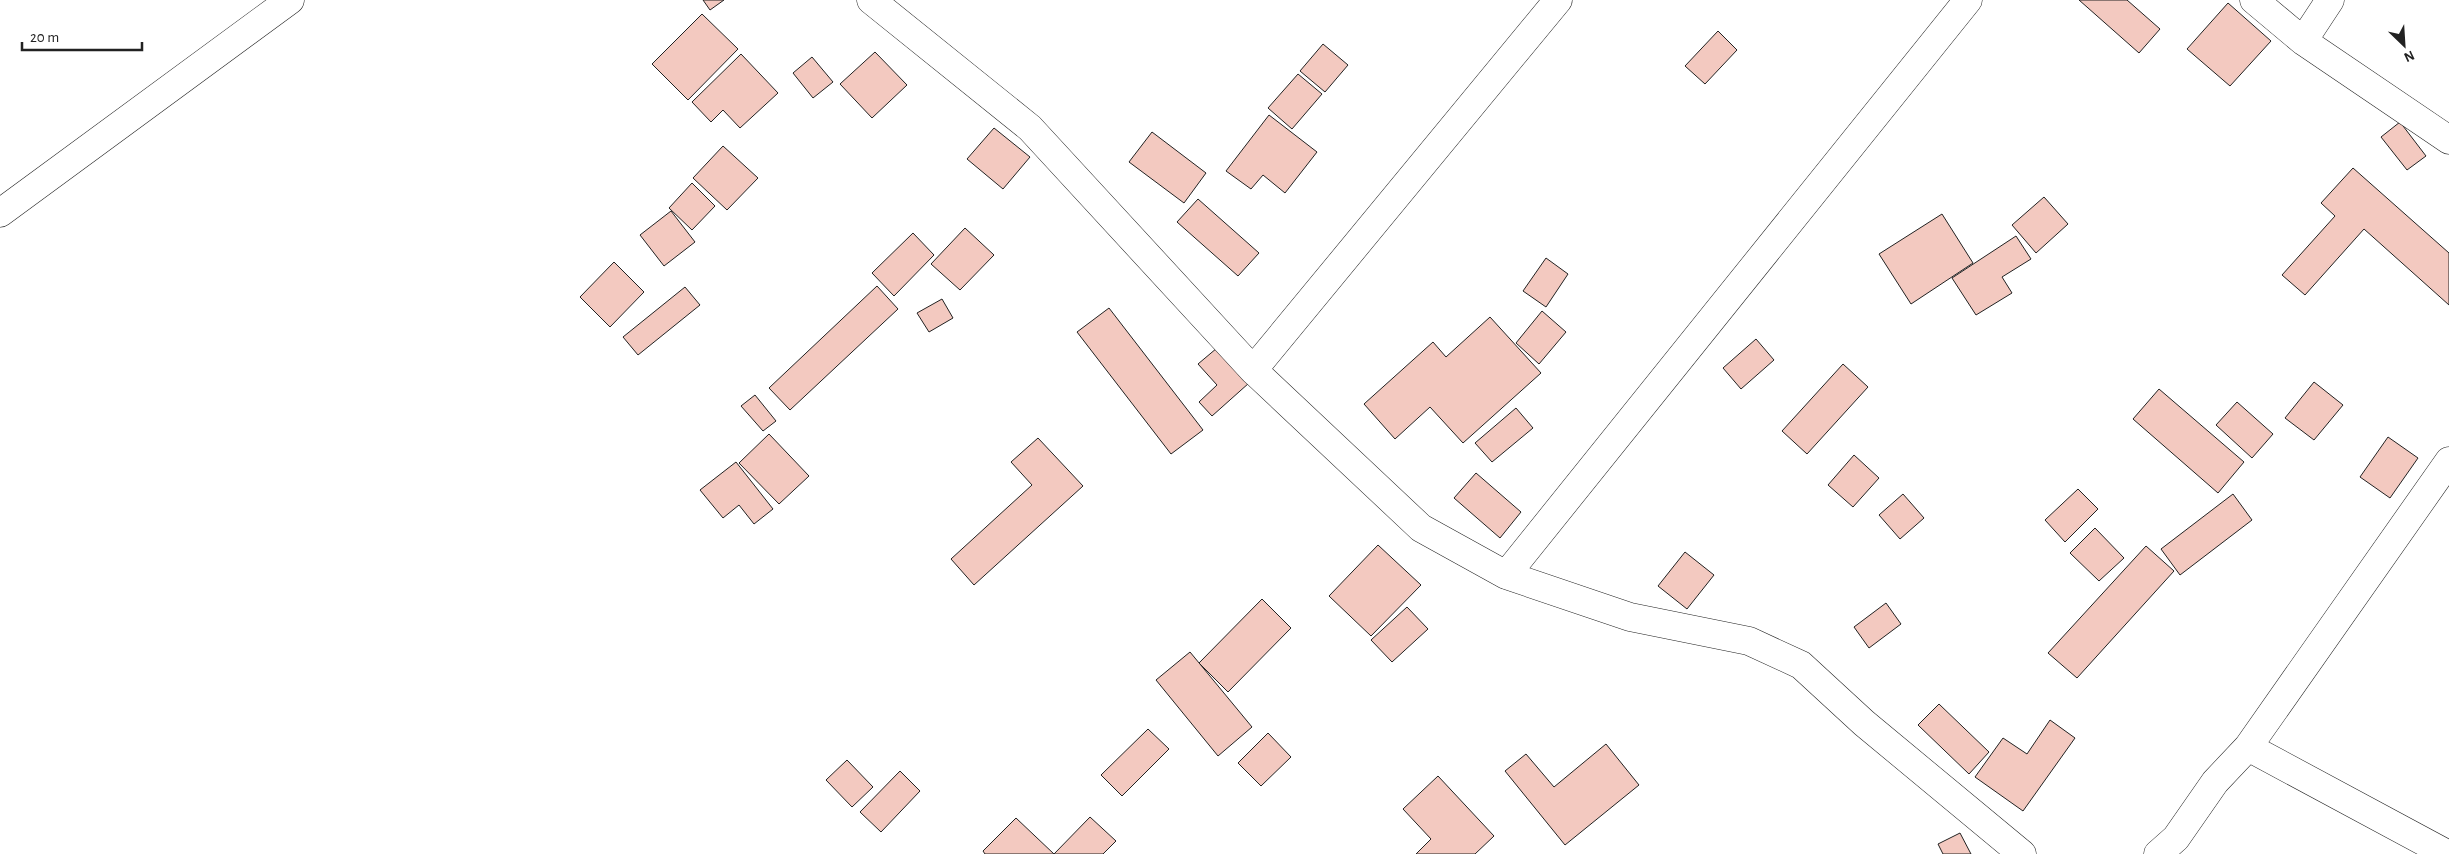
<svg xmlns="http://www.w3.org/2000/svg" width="2449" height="854" font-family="'Alegreya Sans',sans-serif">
<rect width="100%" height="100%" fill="#fff"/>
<path fill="#f3c9c0" stroke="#222" d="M703,0H724L710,10Z
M2079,0H2127L2160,29L2139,53Z
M2228,3L2271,41L2230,86L2187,49Z
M702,14L738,49L688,100L652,64Z
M1718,31L1737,50L1705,84L1685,66Z
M1323,44L1348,65L1325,92L1300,71Z
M875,52L907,85L872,118L840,84Z
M741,54L778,93L740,128L723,110L711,122L692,102Z
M812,57L833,82L813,98L793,73Z
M1298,74L1322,94L1292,129L1268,108Z
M1269,115L1317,152L1285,193L1263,175L1251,189L1226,171Z
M2400,122L2426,156L2407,170L2381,137Z
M994,128L1030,157L1003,189L967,159Z
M1152,132L1206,173L1184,203L1129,162Z
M723,146L758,178L727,210L693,178Z
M2353,168L2449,253V305L2364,229L2305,295L2282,275L2335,216L2321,203Z
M692,183L715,206L692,230L669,208Z
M2044,197L2068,224L2036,253L2012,225Z
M1198,199L1259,253L1238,276L1177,222Z
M671,211L695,242L664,266L640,235Z
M1942,214L1973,263L1911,304L1879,254Z
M965,228L994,255L960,290L931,264Z
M913,233L934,255L894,296L872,273Z
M2016,236L2031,259L2002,277L2012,293L1976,315L1952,278Z
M1546,258L1568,274L1546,307L1523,291Z
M614,262L644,292L610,327L580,297Z
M877,286L898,309L790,410L769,388Z
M685,287L700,305L638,355L623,337Z
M942,299L953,318L929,332L917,313Z
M1109,308L1203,430L1171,454L1077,332Z
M1542,311L1566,332L1539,364L1516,343Z
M1490,317L1541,373L1463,443L1430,407L1395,439L1364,404L1433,342L1446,357Z
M1756,339L1774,360L1741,389L1723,368Z
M1217,348L1249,383L1212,416L1199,402L1217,385L1198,364Z
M1843,364L1868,387L1807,454L1782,431Z
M2314,382L2343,405L2314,440L2285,418Z
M2159,389L2244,462L2218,493L2133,419Z
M755,395L776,421L763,431L741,406Z
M2237,402L2273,434L2252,458L2216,425Z
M1516,408L1533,428L1492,462L1475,443Z
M769,434L809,476L779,504L739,463Z
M2388,437L2418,458L2390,498L2360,477Z
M1038,438L1083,486L974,585L951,559L1032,485L1011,462Z
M1854,455L1879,478L1853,507L1828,485Z
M736,462L773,509L754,524L739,505L723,518L700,490Z
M1476,473L1521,512L1500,538L1454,498Z
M2078,489L2098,509L2065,542L2045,520Z
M1903,494L1924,518L1900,539L1879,515Z
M2233,494L2252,520L2180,575L2161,549Z
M2095,528L2124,558L2099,581L2070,553Z
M1378,545L1421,585L1371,636L1329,596Z
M2146,546L2174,571L2077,678L2048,653Z
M1685,552L1714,575L1687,609L1658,586Z
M1262,599L1291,628L1228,692L1199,663Z
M1886,603L1901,624L1869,648L1854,627Z
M1407,607L1428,629L1392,662L1371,640Z
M1190,652L1252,727L1218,756L1156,680Z
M1939,704L1989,752L1969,774L1918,725Z
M2050,720L2075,738L2023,811L1975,777L2003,738L2027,754Z
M1148,729L1169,749L1122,796L1101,775Z
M1268,733L1291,757L1261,786L1238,763Z
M1606,744L1639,785L1565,845L1505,771L1526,754L1554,787Z
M847,760L873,787L852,807L826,780Z
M900,771L920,791L881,832L860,812Z
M1438,776L1494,836L1475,854H1416L1431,839L1403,809Z
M1090,817L1116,841L1103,854H985L983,851L1016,818L1054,854Z
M1960,833L1971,854H1943L1938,844Z"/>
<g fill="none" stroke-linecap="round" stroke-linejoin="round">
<g stroke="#222" stroke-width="29">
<path id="minor" d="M871,0L1030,128L1253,370L1421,528L1506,575L1630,617L1749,641L1801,665L1864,723L2022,854
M2254,0L2303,41L2449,140
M2303,41L2330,0
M0,213L290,0
M1253,370L1558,0
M1506,575L1968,0
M2248,747L2449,461
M2158,854L2176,838L2215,782L2248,747L2447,854"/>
</g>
<use href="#minor" stroke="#fff" stroke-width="28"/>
</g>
<g transform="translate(2404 45) rotate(155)" stroke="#ffffff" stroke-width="4" paint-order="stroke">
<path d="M0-4L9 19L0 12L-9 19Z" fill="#222222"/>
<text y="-8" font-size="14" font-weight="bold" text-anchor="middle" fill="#222222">N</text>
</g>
<path d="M22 42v8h120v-8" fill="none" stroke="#222222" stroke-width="2.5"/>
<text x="30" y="42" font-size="15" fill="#222222" stroke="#ffffff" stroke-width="4" paint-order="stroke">20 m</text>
</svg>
